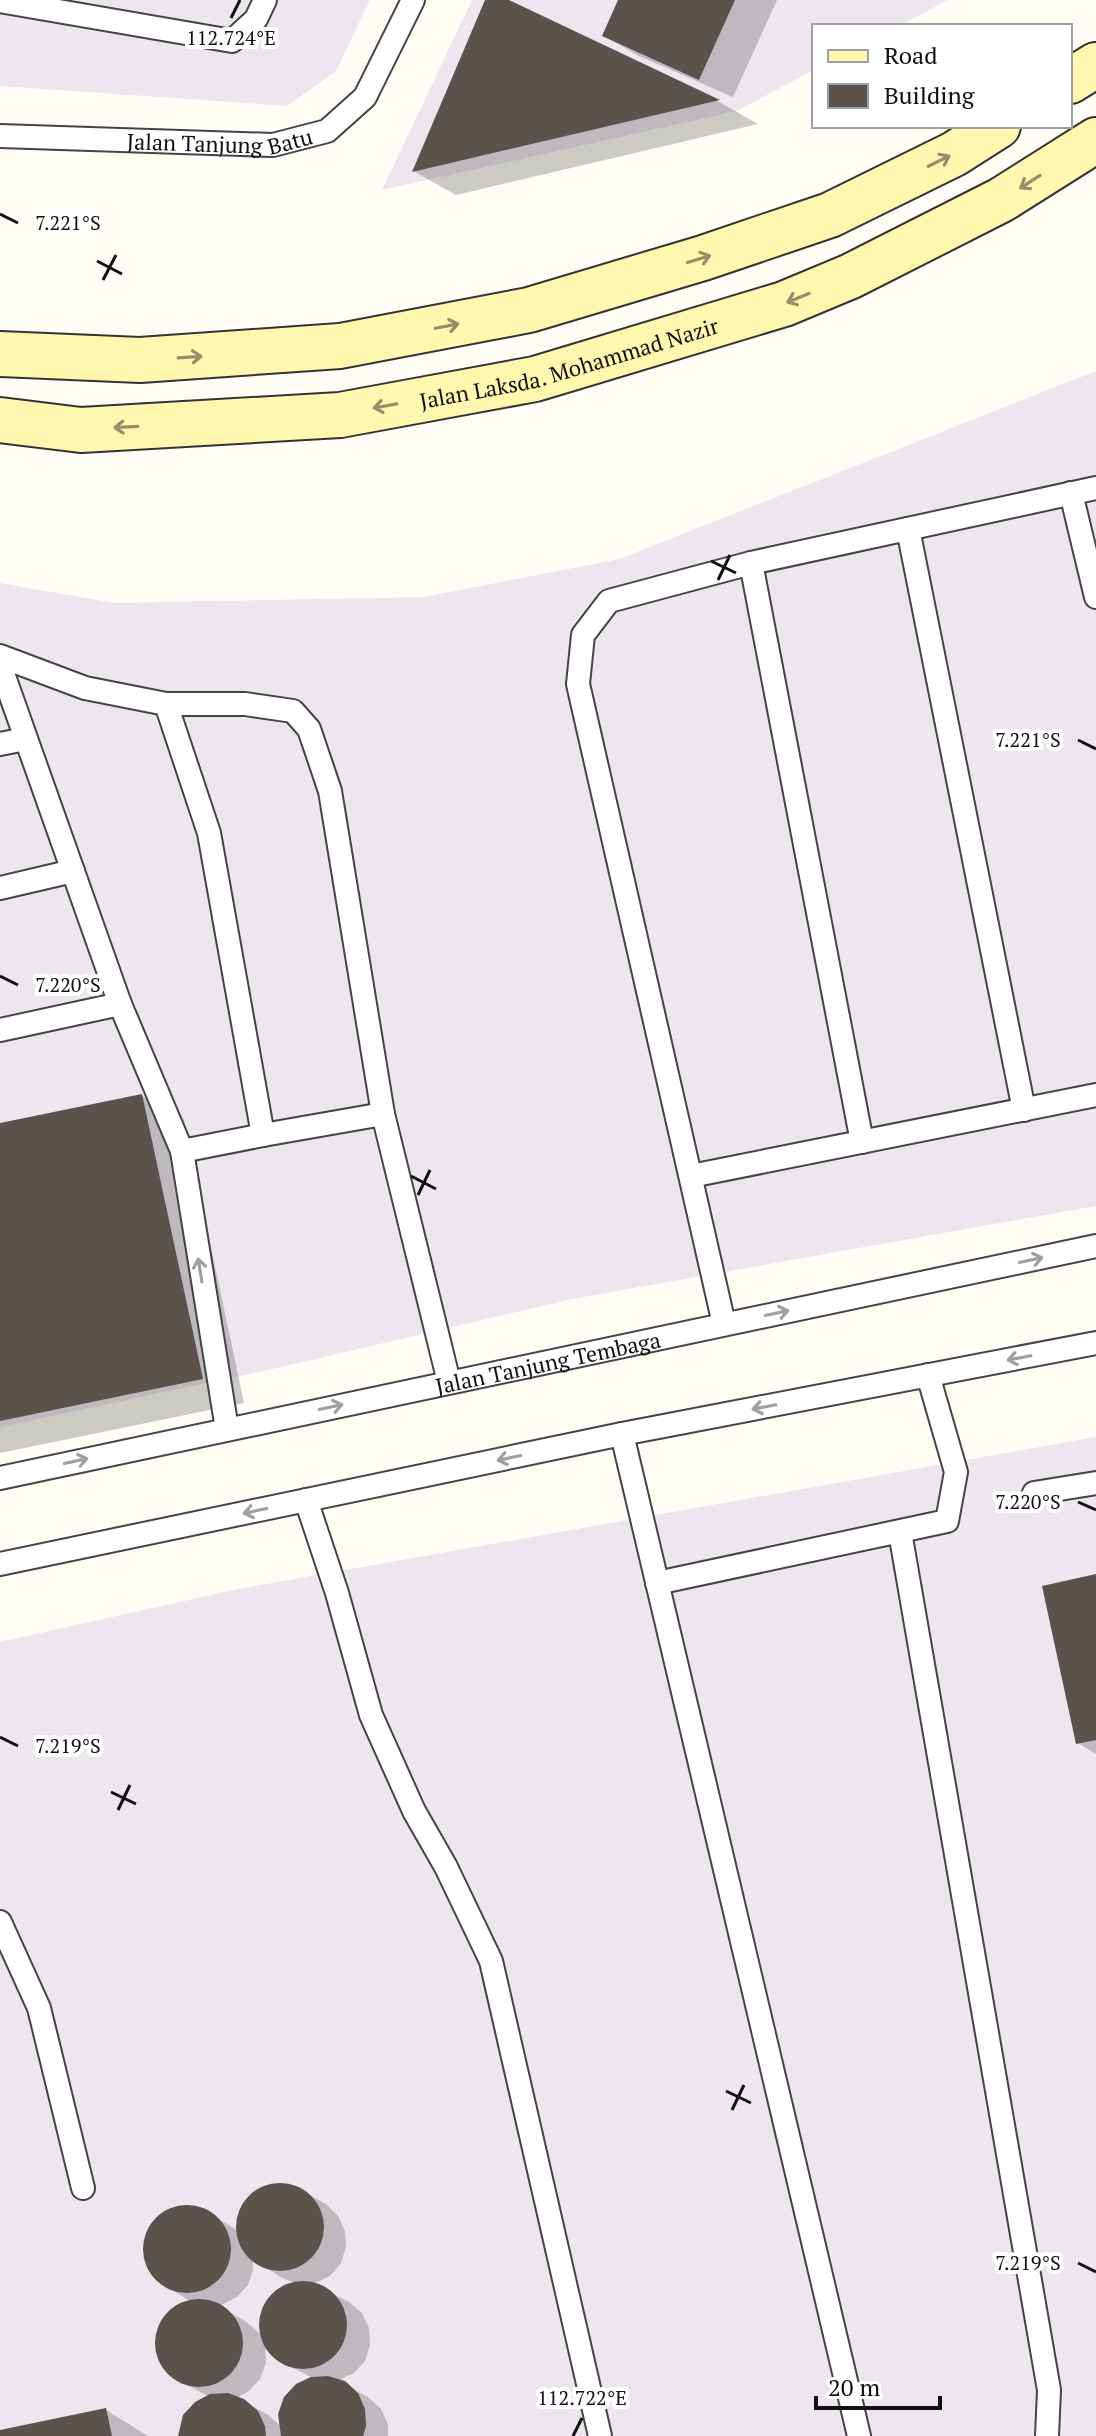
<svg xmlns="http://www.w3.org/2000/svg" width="1096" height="2436" font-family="'PT Serif',serif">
<rect width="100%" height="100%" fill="#fffdf5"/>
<path fill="#eee6ef" d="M0,0H370L336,71L287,106L0,86Z
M472,0H948L899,26H814V70L737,111L382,190Z
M1096,371V1206L572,1299L277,1368L0,1427V583L114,603L424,597L619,559Z
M1096,1437V2436H0V1642L238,1589Z"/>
<path fill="#0003" fill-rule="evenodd" d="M487,0H504L719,102L758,124L456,195L415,172Z
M620,0H777L733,97L637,55L604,36Z
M142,1096L184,1120L244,1403L0,1453V1125Z
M1096,1576V1754L1078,1743Z
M285,2185L302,2191L326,2204L338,2216L345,2231L346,2247L341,2263L330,2276L313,2284L349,2302L362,2313L369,2328L370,2345L365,2361L354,2373L337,2381L368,2397L381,2409L388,2424V2436H180L210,2397L178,2380L165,2369L157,2354L156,2337L162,2321L173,2309L190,2301L165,2286L152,2275L145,2260L144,2243L150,2228L161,2215L176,2208L192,2207L209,2213L238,2231L237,2221L243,2205L254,2193L269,2186ZM253,2259L282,2278L296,2283L278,2291L267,2303L261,2319L262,2340L258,2332L245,2321L219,2306L237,2297L248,2285L253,2270ZM265,2341L269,2350L282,2362L313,2378L281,2426L267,2414L236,2398L249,2391L260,2379L266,2363Z
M106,2410L148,2436H0V2432Z"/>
<path fill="#5a524d" d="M485,0H509L720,100L412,172Z
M618,0H735L699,80L602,36Z
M142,1094L203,1379L0,1421V1123Z
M1096,1574V1740L1076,1744L1042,1586Z
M236 2227a44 44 0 1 1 88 0a44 44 0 1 1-88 0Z
M143 2249a44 44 0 1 1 88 0a44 44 0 1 1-88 0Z
M259 2325a44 44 0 1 1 88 0a44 44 0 1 1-88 0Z
M155 2343a44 44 0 1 1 88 0a44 44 0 1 1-88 0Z
M328,2376L345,2381L358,2393L365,2409L366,2426L363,2436H281L278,2414L284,2397L296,2384L311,2377Z
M228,2393L244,2399L258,2411L265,2426L266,2436H178L183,2415L195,2402L210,2394Z
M106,2408L112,2436H0V2430Z"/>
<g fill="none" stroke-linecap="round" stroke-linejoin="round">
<g stroke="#444" stroke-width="26">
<g id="service">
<path d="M0,1L232,41L256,19L265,0"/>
<path id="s1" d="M0,136L273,145L327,131L365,97L413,0"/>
<path d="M1071,493L1096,597"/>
<path d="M908,529L1024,1110"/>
<path d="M751,563L862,1142"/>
<path d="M0,656L85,688L166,704L209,833L263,1135L182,1151"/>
<path d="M0,665L120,1004L182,1151L227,1429"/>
<path d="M166,704H245L293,711L309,729L330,791L383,1114L263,1135"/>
<path d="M0,744L26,739"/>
<path d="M0,888L73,871"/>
<path d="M0,1030L120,1004"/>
<path d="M383,1114L449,1382"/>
<path d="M691,1176L1096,1095"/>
<path d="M724,1324L578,684L583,635L609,601L751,563L1096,488"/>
<path d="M622,1434L859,2436"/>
<path id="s2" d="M0,1478L1096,1246"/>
<path d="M1034,1493L1096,1483"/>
<path d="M306,1500L337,1593L371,1715L414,1811L446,1867L491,1961L600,2436"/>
<path d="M900,1532L1049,2390L1047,2436"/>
<path d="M0,1564L622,1434L1096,1343"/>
<path d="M657,1583L947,1521L956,1472L928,1375"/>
<path d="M0,1922L39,2008L83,2188"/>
</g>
</g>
<g stroke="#333" stroke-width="48">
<g id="secondary">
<path d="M1070,81L1096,65"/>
<path d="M0,354L140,360L340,346L529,310L703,258L830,215L954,154L998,126"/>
<path id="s3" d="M0,420L81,430L340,415L535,379L784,304L851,276L1001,200L1096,140"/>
</g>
</g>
<use href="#service" stroke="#fff" stroke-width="22"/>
<use href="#secondary" stroke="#fff6b0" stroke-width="44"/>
</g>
<defs><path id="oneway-shaft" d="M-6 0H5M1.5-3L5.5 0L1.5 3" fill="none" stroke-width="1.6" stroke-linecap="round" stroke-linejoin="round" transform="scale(2)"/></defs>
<g stroke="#948f68">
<use href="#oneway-shaft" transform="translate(939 161) rotate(-26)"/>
<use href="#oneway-shaft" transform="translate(1030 182) rotate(147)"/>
<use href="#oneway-shaft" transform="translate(699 259) rotate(-17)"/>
<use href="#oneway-shaft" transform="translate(798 298) rotate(158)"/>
<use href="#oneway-shaft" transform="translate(447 326) rotate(-11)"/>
<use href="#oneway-shaft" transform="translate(190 357) rotate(-4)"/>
<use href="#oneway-shaft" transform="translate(385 406) rotate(170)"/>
<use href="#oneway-shaft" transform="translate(126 427) rotate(177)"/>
</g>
<g stroke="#a0a0a0">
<use href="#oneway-shaft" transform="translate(1031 1260) rotate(-12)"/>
<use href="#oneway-shaft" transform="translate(200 1270) rotate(-99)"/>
<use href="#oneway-shaft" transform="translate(777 1313) rotate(-12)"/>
<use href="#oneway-shaft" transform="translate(1019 1358) rotate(169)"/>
<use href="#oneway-shaft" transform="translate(331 1407) rotate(-12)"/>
<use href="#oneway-shaft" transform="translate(764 1407) rotate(169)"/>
<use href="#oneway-shaft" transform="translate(509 1458) rotate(168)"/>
<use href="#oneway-shaft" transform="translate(76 1461) rotate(-12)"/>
<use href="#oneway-shaft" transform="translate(255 1511) rotate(168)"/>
</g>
<path fill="none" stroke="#111" stroke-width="3" d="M231,18L240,0M0,214L18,223M97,261L122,274M103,280L116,255M711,561L736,573M718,580L730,555M1078,740L1096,749M0,976L18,985M411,1176L436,1189M418,1195L430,1170M1078,1502L1096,1510M0,1737L18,1746M111,1792L136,1804M118,1810L130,1785M726,2091L751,2103M732,2110L744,2085M1078,2263L1096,2272M573,2436L582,2418"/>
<g text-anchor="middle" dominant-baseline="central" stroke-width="8" stroke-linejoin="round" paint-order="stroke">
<g font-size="22" fill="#111" stroke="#fff">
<text stroke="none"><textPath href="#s1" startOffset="220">Jalan Tanjung Batu</textPath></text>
<text stroke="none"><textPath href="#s3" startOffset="576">Jalan Laksda. Mohammad Nazir</textPath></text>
<text stroke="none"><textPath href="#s2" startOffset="560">Jalan Tanjung Tembaga</textPath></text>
</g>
</g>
<g font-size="20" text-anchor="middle" fill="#111" stroke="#fff" stroke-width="8" stroke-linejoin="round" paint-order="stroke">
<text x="231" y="45">112.724°E</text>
<text x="68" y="230">7.221°S</text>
<text x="1028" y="747">7.221°S</text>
<text x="68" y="992">7.220°S</text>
<text x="1028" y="1509">7.220°S</text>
<text x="68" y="1753">7.219°S</text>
<text x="1028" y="2270">7.219°S</text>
<text x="582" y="2405">112.722°E</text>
</g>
<rect x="812" y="24" width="260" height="104" fill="#ffffff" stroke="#a0a0a0" stroke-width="2"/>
<rect x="828" y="50" width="40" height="12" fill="#fff6b0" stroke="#a0a0a0" stroke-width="2"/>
<text x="884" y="64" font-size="24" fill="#111111">Road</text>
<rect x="828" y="84" width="40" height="24" fill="#5a524d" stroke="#a0a0a0" stroke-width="2"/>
<text x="884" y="104" font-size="24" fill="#111111">Building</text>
<path d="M816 2396v12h124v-12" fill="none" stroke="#111111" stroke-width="4"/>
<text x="828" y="2396" font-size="24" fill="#111111" stroke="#ffffff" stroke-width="6" paint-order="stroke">20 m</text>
</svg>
